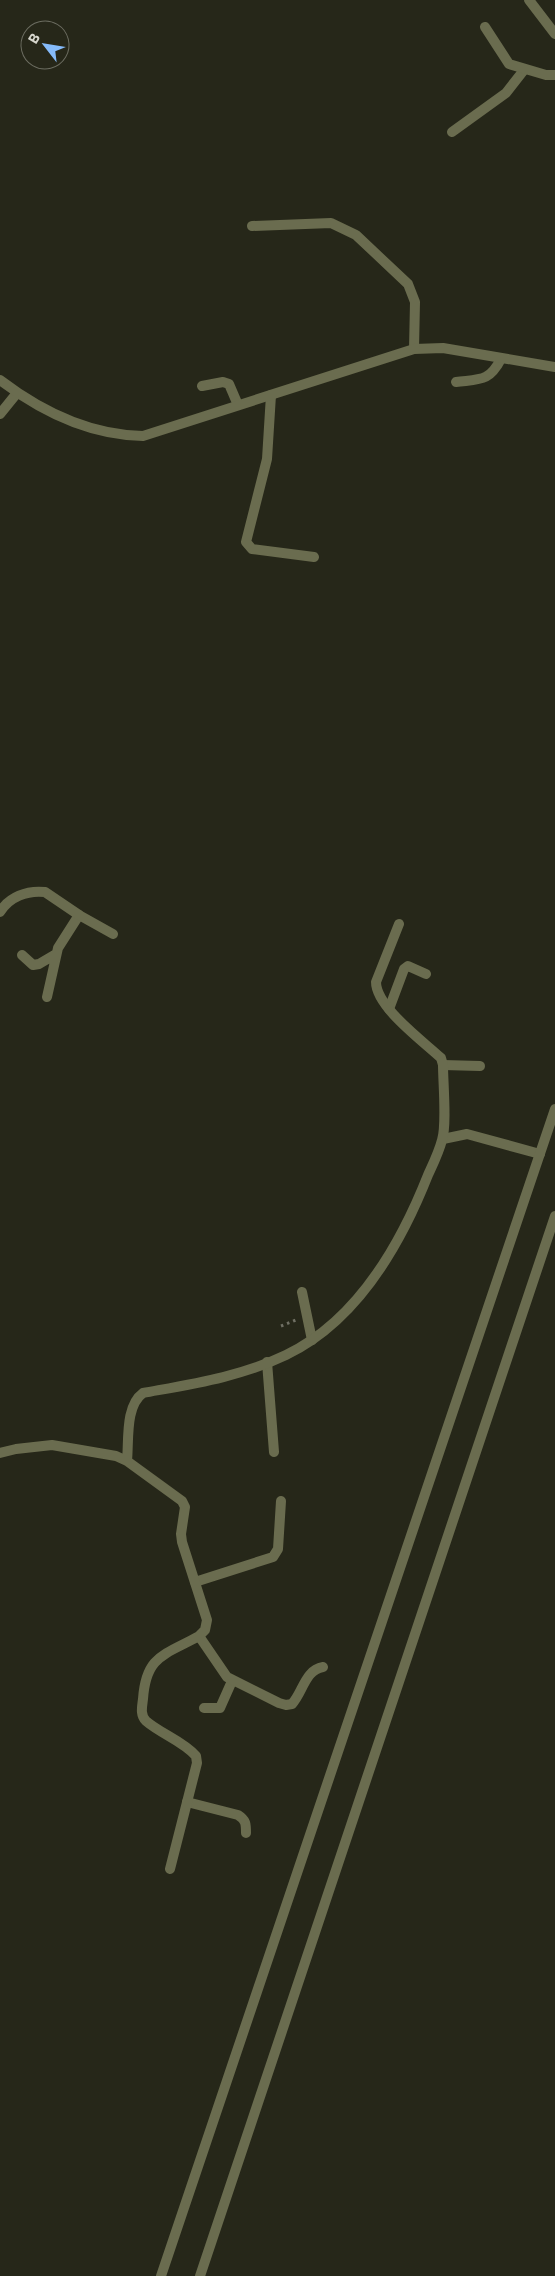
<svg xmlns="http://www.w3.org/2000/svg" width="555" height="2276" font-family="'IBM Plex Sans',sans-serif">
<rect width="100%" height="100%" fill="#262719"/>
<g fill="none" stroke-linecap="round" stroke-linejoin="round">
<path stroke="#707064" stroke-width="3" stroke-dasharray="2.5 4" stroke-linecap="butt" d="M281,1326L296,1320"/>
<path stroke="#6a6c4f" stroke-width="10" d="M452,132L506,93L524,70
M252,226L331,223L356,235L408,284L415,302L414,349
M456,382C480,379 489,382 501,359
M202,386L223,382L229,384L238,405
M271,395L267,459L246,542L252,549L314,557
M0,414L17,393
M22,955L33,965L39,964L56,954
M47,997L58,948L79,915
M389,1009L404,969L408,966L426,974
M443,1065L480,1066
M443,1139L467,1134L540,1154
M302,1292L312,1340
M267,1362L274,1452
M195,1582L273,1557L278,1549L281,1501
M204,1708H220L232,1681
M187,1802L238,1815C246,1820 246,1824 246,1833"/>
<path stroke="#6a6c4f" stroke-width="10" d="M529,0L555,34
M485,27L509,64L546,75H555
M0,912C9,897 27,890 45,892L79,915L113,934
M0,1453L16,1449L52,1445L116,1456L127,1461L182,1501L185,1507L181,1534L182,1542L207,1620L205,1630L199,1636C165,1655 146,1655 143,1699C142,1707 140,1715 146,1721C161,1734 183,1741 196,1756L197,1763L170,1869
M127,1461C129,1440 125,1406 143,1393C192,1384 240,1377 286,1355C357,1321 400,1246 428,1175C433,1164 439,1152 442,1140C447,1125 443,1083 443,1065L441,1058C423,1041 376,1007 376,982L399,924
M199,1636L227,1677L279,1703L286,1705L292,1704C303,1692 305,1670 323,1667"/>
<path stroke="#6a6c4f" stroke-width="10" d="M0,380C42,412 90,435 143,436L414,349L443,348L555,367
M161,2276L555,1109
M200,2276L555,1216"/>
</g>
<g transform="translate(45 45) rotate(301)"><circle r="24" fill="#262719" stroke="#6c6d61"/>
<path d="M0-4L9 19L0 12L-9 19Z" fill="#85bbfb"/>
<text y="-8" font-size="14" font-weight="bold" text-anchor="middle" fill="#d5d5cc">B</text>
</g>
</svg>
